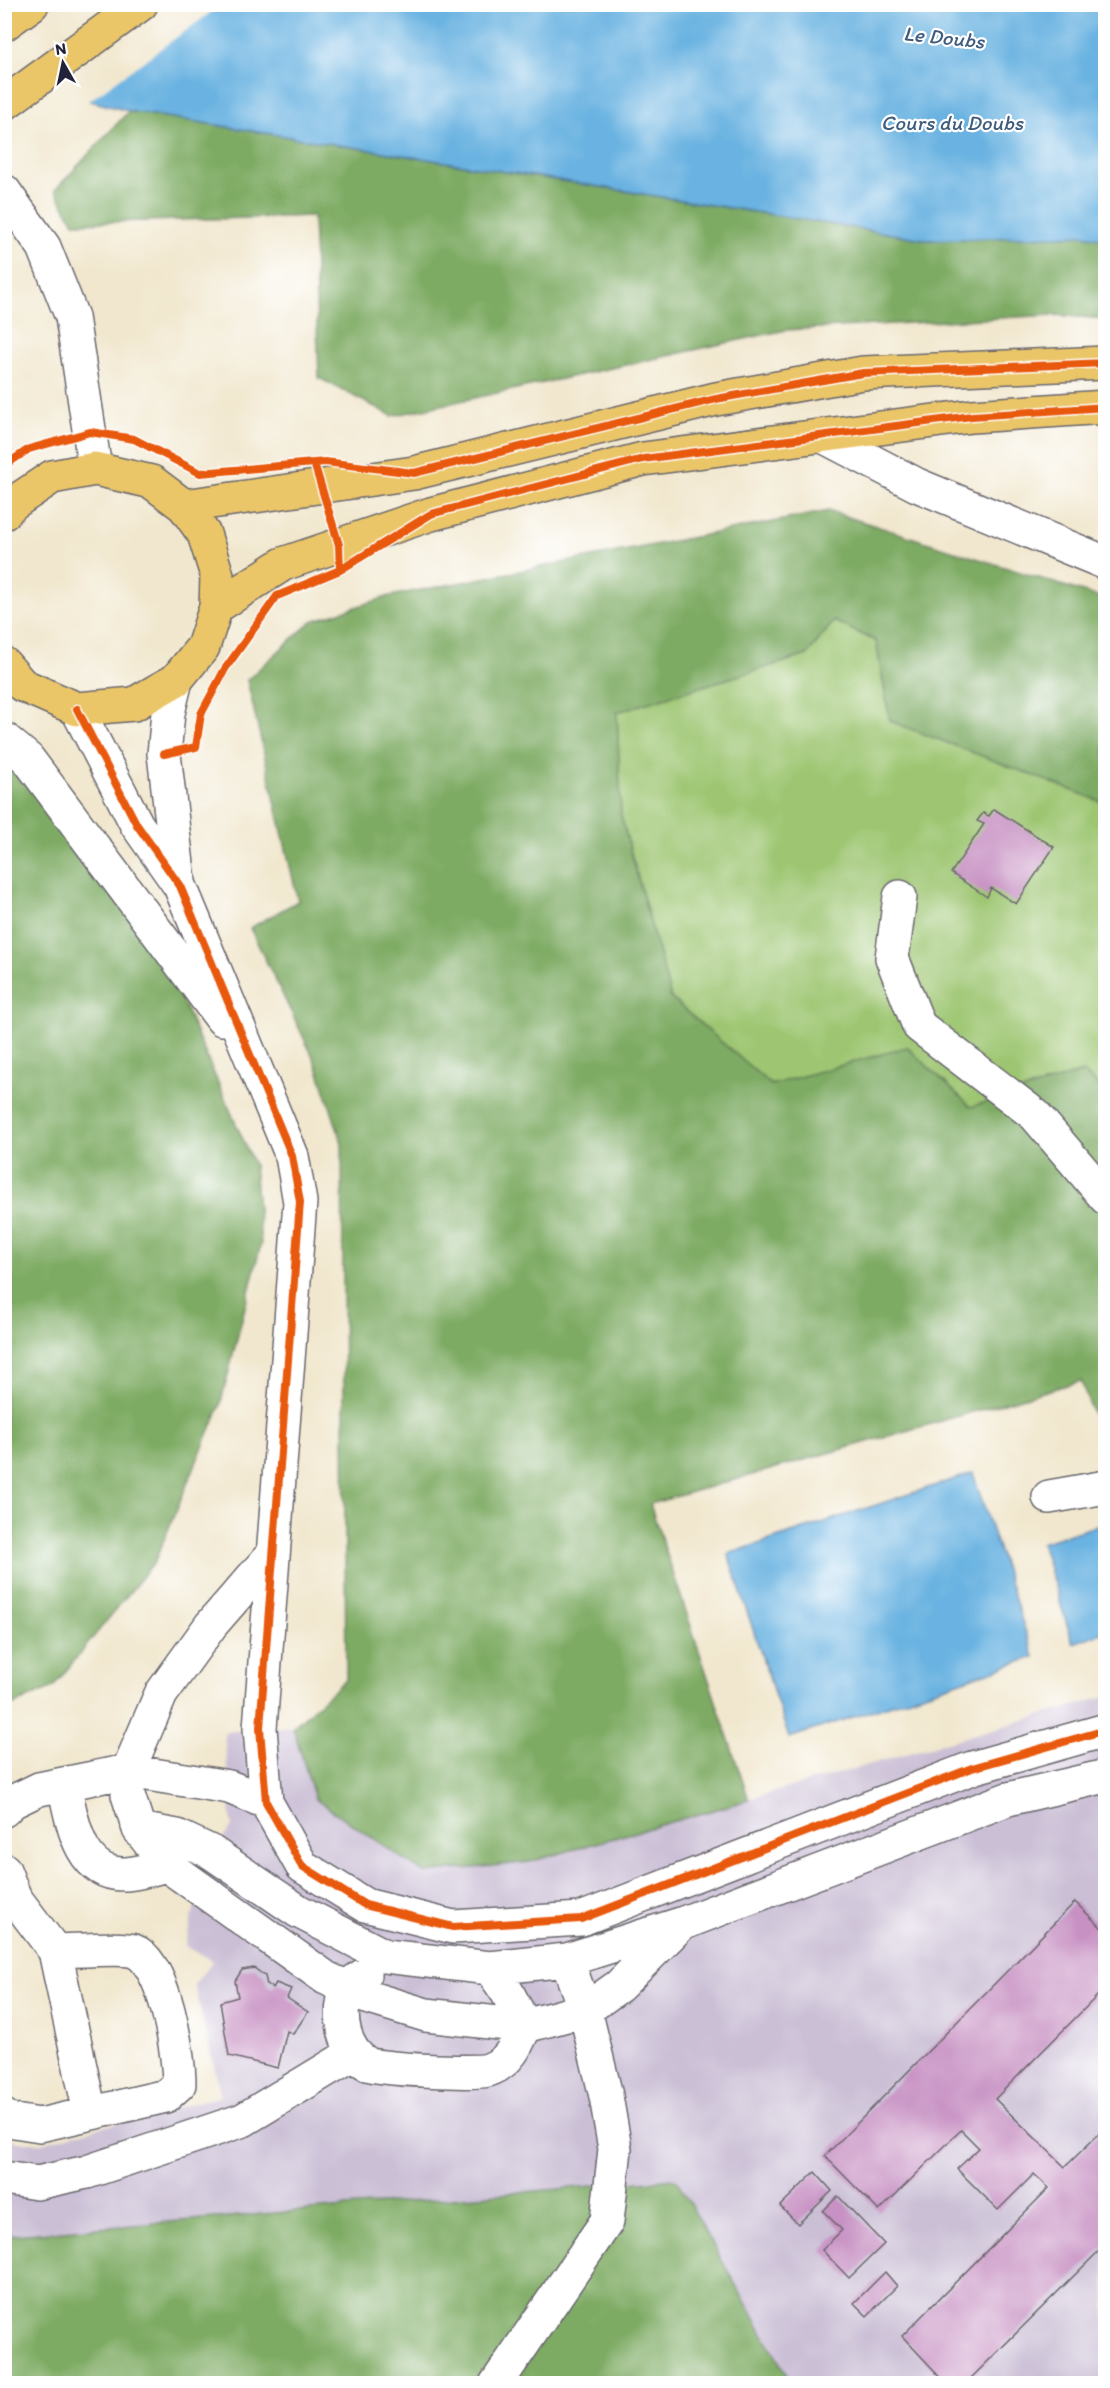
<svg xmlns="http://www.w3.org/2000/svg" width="1110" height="2388" font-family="Itim,sans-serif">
<rect width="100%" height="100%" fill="#fff"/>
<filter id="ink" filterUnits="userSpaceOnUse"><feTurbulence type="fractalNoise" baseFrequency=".0167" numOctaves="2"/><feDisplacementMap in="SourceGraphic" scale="12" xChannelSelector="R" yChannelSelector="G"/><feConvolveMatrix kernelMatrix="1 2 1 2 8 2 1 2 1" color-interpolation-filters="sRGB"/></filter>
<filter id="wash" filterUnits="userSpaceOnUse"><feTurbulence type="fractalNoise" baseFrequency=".008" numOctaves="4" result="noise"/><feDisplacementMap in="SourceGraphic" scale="24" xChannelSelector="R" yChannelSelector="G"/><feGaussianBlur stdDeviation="1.35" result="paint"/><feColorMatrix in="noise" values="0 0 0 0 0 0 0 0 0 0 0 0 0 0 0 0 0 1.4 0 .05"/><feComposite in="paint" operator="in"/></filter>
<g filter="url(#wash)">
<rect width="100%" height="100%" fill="#f1e7ce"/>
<path fill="#cbbfd5" d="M1105,1697V2383H5L4,2136L18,2142L41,2143L221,2096L194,1984L213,1961L185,1946L195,1905L177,1894L232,1827L224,1732L293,1727L315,1799L529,1862Z"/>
<path fill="#9ec672" stroke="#607456" stroke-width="1.5" d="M834,621L876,641L890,721L1105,803V1090L1082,1072L971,1107L907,1047L771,1085L671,998L621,816L617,712L807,655Z"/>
<path fill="#7eab64" stroke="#506650" stroke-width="1.5" d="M129,111L929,240L1084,235L1105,239V319L1053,315L786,330L392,416L319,378L313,216L74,223L55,190Z
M829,511L1105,599V803L890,721L876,641L834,621L807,655L617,712L621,816L671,998L771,1085L907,1047L971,1107L1082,1072L1105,1090V1448L1081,1381L650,1504L749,1800L529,1862L424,1873L315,1799L293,1727L346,1679L342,1143L316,1063L250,928L298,901L247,680L312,621L390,596Z
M4,758L57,813L174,982L254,1165L261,1244L220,1406L155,1561L53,1687L5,1709Z
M676,2179L791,2383L5,2384V2236Z"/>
<path fill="#69b2e1" stroke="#466a8e" stroke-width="1.5" d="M4,5H1105V239L1084,235L929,240L129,111L5,79Z
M973,1473L1034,1657L789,1738L728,1554Z
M1105,1523V1632L1073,1643L1041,1543Z"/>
<path fill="#f1e7ce" d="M5,5H221L86,103L4,82Z"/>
<g id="blocks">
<path fill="#c791c3" d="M994,809L1054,847L1016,904L991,888L987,897L951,873L984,824L977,821L983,813L989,816Z
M1075,1902L1106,1932V1987L995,2099L1065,2167L1106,2127V2244L965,2384H947L902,2336L1049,2188L1034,2174L998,2210L957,2169L979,2148L961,2130L879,2211L825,2156Z
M254,1968L265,1976L267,1985L273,1988L276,1983L291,1989L287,1998L308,2012L293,2034L287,2031L278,2068L229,2056L220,2002L238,1997L235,1981L242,1970Z
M815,2172L832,2191L798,2224L780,2206Z
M838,2196L884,2244L849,2278L822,2250L842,2230L823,2211Z
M885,2272L897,2286L867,2316L854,2303Z"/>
</g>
</g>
<g filter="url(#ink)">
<use href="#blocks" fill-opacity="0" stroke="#6a676e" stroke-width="1.5"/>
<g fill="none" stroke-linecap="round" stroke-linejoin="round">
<g stroke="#6a676e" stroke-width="36">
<path id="minor" d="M4,191L44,247L72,317L95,469
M823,436L917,485L1106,563
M176,680L168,713L164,754L179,881
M77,709L137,825L180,886L292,1156L300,1202L260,1728L266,1802L302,1866L365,1905L453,1927L581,1919L972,1768L1106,1730
M4,739L28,759L222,1019
M900,897L892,958L919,1026L1035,1115L1106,1198
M1049,1497L1106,1487
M271,1556L211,1625L161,1694L128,1771V1795L139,1829L167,1865L326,1978L367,1997L426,2015L525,2026L585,2010L619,1986L678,1927
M64,1784C72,1819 78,1876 126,1874C140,1873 154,1868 167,1865
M4,1810L12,1802L39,1789L128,1771L229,1787L266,1802
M139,1829L177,1836L211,1852L298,1911L385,1956L490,1968L567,1960L681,1924L1008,1799L1106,1776
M4,1870L15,1898L55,1951L90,2113
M364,1975C358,1979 349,1984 347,1990C337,2014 343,2051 368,2064C379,2069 476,2074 488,2070C509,2063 517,2045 525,2026L507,1992L490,1968
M4,2116L8,2120L40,2125L166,2096L179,2084C179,2055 165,1962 134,1951C123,1947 70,1951 55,1951
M4,2178L37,2183L87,2172L243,2120L354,2053
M496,2384L607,2221L615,2149L606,2096L585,2010L567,1960"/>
</g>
<g stroke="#6a676e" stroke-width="36">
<path id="major" d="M184,506L414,473L716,399L863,373L1106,363
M4,513L12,504L52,477L95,469L152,482L184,506L204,534L217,575L216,607L203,647L176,680L134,704L77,709L22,685L4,664
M216,607L283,564L431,514L643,459L972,416L1106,407"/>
</g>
<g stroke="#6a676e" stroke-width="36">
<path id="highway" d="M4,24L32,4
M4,104L141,4"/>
</g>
<use href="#minor" stroke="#fff" stroke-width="33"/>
<use href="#major" stroke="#ebc669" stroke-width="33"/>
<use href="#highway" stroke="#ebc669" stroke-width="33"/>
<g stroke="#fff" stroke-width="11">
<path id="cycleway" d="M4,466L29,449L90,432L134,439L200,473L325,462L414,473L716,399L863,373L1106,363
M340,570L431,514L643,459L972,416L1106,407
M77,709L137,825L180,886L292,1156L300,1202L260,1728L266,1802L302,1866L365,1905L453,1927L581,1919L972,1768L1106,1730
M164,754L196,747L201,714L225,669L277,596L340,570L339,545L314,463"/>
</g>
<use href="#cycleway" stroke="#e8590c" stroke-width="8"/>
</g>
</g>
<g text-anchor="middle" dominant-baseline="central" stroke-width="4.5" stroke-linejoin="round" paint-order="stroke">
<g font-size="21" font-style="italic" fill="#3e5c7d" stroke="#fff">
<text transform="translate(944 37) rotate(6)">Le Doubs</text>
<text x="952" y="122">Cours du Doubs</text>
</g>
</g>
<rect width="1110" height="2388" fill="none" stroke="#fff" stroke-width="24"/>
<g transform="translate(63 63) rotate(351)" stroke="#ffffff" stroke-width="4.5" paint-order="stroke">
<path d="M0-4.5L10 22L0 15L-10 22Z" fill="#22223b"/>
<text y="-9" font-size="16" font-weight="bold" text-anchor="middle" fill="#22223b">N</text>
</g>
</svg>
